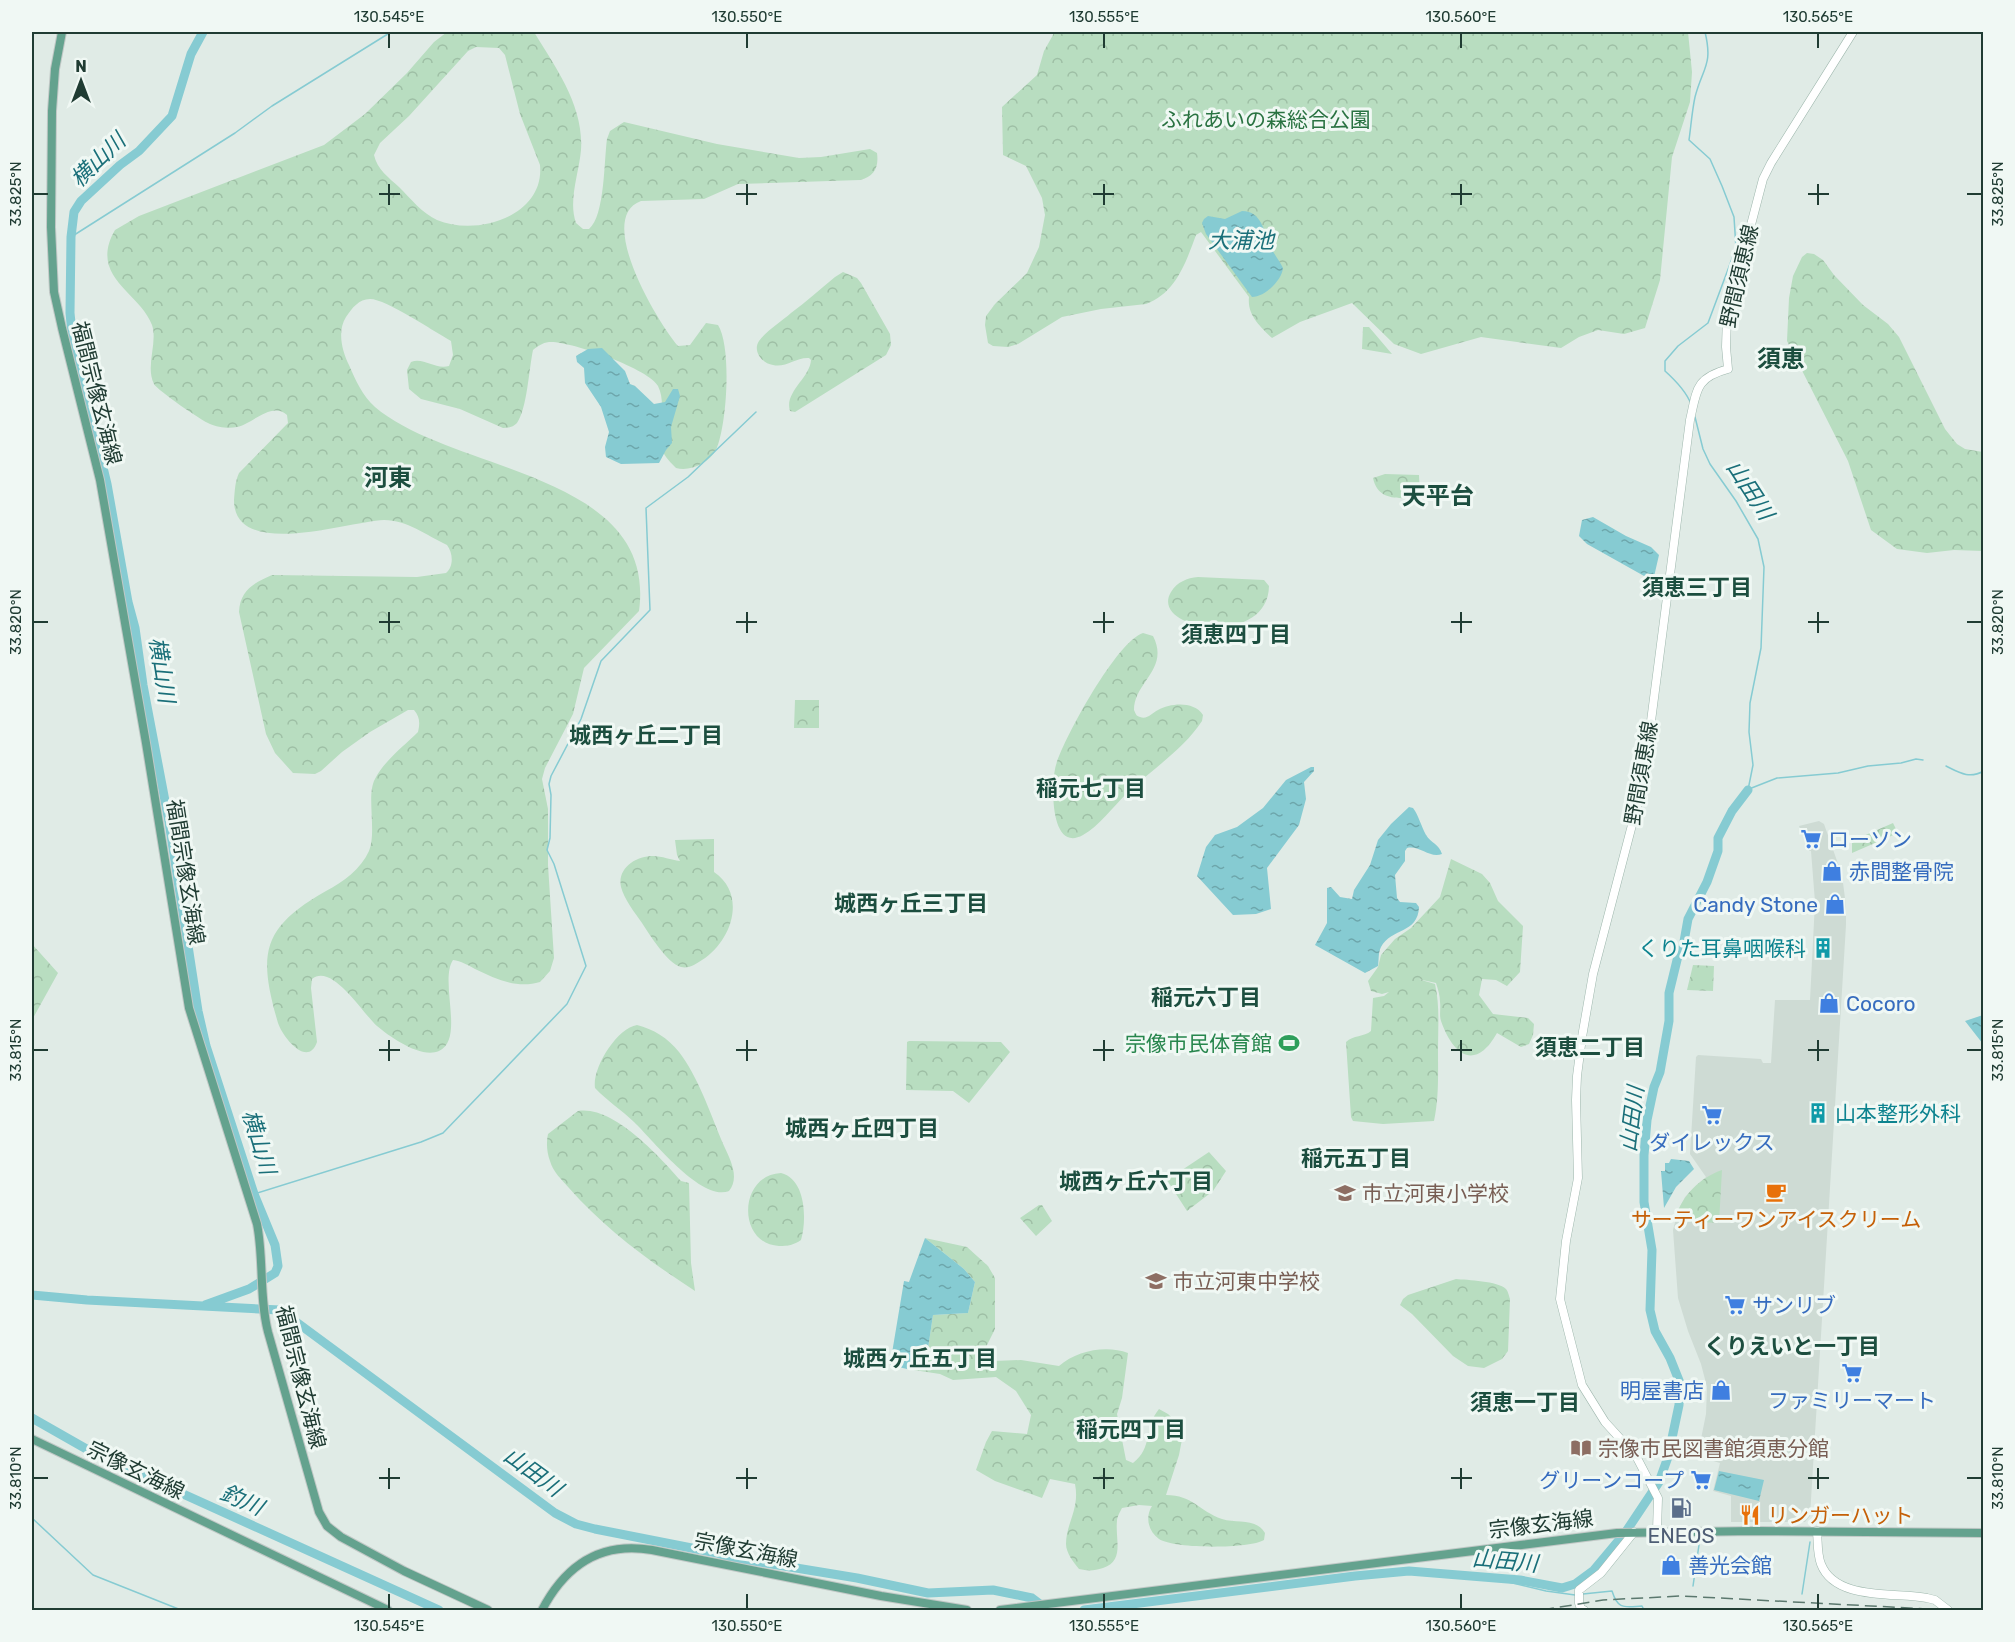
<svg xmlns="http://www.w3.org/2000/svg" width="2015" height="1642" font-family="Rubik,'Noto Sans JP',sans-serif">
<defs>
<pattern id="forest-crowns" width="20" height="18" patternUnits="userSpaceOnUse" patternTransform="scale(1.5)"><rect width="20" height="18" fill="#b8ddc0"/><path d="M2 6a3 3 0 1 1 6 0M12 15a3 3 0 1 1 6 0" fill="none" stroke="#9ebfa5"/></pattern>
<pattern id="water-ripples" width="26" height="14" patternUnits="userSpaceOnUse" patternTransform="scale(1.5)"><rect width="26" height="14" fill="#86cbd2"/><path d="M2 4q2-2 4 0t4 0M15 11q2-2 4 0t4 0" fill="none" stroke="#6da6ab"/></pattern>
</defs>
<rect width="100%" height="100%" fill="#e0ebe6"/>
<path fill="#cedbd4" d="M1819,821L1824,824L1842,875L1846,906V925L1810,1516L1805,1522H1731V1496L1713,1491L1720,1463L1700,1457L1698,1454L1706,1414L1707,1387L1701,1364L1688,1331L1678,1298L1673,1230L1678,1211L1685,1197L1706,1177L1690,1154L1696,1057L1698,1055L1761,1059L1763,1063H1771L1775,1000H1810L1815,902L1811,851H1809L1799,826Z"/>
<path fill="url(#forest-crowns)" fill-rule="evenodd" d="M447,32H534C556,68 584,106 581,150C579,173 568,201 576,223L583,229H589C605,216 604,160 607,139L610,131L624,122L717,144L799,158L821,157L870,149L877,153C879,168 874,176 860,180L738,184L704,199L641,201C594,218 659,324 678,346L690,345L706,323L718,325C732,347 727,426 716,450C709,463 690,472 676,468C671,463 665,457 662,450C655,432 668,406 658,386C650,369 568,340 549,342C542,343 538,346 533,350C529,369 527,409 517,423C513,427 509,428 503,428L460,409L421,399L409,389L407,370L411,362C424,357 435,370 449,366L453,355L451,341C435,332 386,299 370,299C359,299 352,308 346,317C337,331 342,351 349,365C356,381 362,395 375,407C452,473 658,472 639,611L584,668L573,714L545,768L542,779L548,809V865L554,958L550,971L540,982C517,989 496,979 475,969C468,965 461,961 453,960C439,981 465,1039 439,1051C421,1059 390,1037 377,1026C364,1015 332,962 312,979L311,988L317,1042C308,1068 283,1038 278,1023C258,954 261,928 326,891C343,882 361,869 369,851C377,832 366,795 375,779C384,761 404,746 418,732C420,723 420,717 414,710H408L370,732L342,752L321,771L315,774L293,773L275,753L266,734L239,612C240,590 254,583 272,575L417,577L446,573C454,566 453,553 447,545C426,535 407,520 384,520C350,521 234,561 234,500C235,489 235,482 239,473L288,423L287,415C272,401 252,424 237,427C229,429 217,427 210,424C202,421 157,390 154,384C145,366 158,343 152,325C140,292 88,277 115,230L139,216L324,145L365,114L407,73L434,42ZM476,47L499,48L505,55L520,114L540,165C545,216 477,237 437,220C422,213 411,199 399,187C389,178 377,169 374,155L380,143L409,116L468,51Z
M1053,32H1688L1692,72L1690,102L1672,157L1660,280L1645,328L1624,334L1598,330L1579,337L1561,348L1481,337L1421,354L1394,344L1352,303L1300,322L1272,338C1260,326 1247,315 1249,297L1201,232L1196,235C1186,262 1176,293 1146,304L1101,309L1062,317L1018,344L1008,347L993,346L988,343L985,325L986,316L995,304L1027,273L1039,247L1045,215L1042,198L1026,166L1003,155L1002,107L1037,75L1044,51L1053,35Z
M1807,253L1814,254L1823,260L1834,275L1863,305L1888,324L1899,337L1945,429L1957,444L1965,449L1983,452V551L1954,550L1927,553L1897,549L1871,530L1848,461L1787,341L1789,298L1793,276L1802,257Z
M843,272L857,278L861,283L890,334L891,345L886,355L795,412L790,411C784,392 810,378 811,360L809,358C796,357 786,368 773,365C763,364 752,351 759,341C767,330 781,322 791,313C806,302 820,289 835,277Z
M1363,327H1369L1392,354L1362,349Z
M1385,474L1419,475L1420,498C1400,498 1378,502 1373,478Z
M1198,577L1264,580L1269,586C1268,649 1148,630 1171,592C1177,582 1187,578 1198,577Z
M1143,633L1153,636C1170,669 1134,682 1134,710C1136,714 1136,716 1140,717C1147,720 1152,713 1158,710C1171,703 1194,701 1203,715L1202,721C1183,750 1151,770 1126,794C1113,807 1099,826 1083,835C1049,854 1051,781 1056,765C1064,738 1117,641 1143,633Z
M795,700H819V728H794Z
M1893,823L1898,833L1852,853V841Z
M714,839V872C748,895 731,942 702,960C696,964 689,969 681,967C667,963 650,935 642,923C635,913 624,899 621,887C617,868 636,856 653,856C662,856 671,860 680,861L677,855L675,840Z
M1451,859L1482,874L1490,883L1498,901L1523,926L1520,972L1507,986L1496,980L1482,979L1479,995L1493,1014L1528,1018L1534,1024L1533,1035L1529,1044L1521,1047L1497,1033C1475,1072 1453,1055 1441,1021C1439,1015 1441,1008 1440,1002C1440,996 1438,989 1436,983L1418,979L1435,984C1440,1006 1438,1028 1438,1050C1438,1074 1439,1098 1434,1121L1383,1124L1353,1121L1351,1117L1346,1042C1353,1035 1364,1037 1371,1031L1373,998L1384,996L1389,992L1382,994L1371,991L1368,981L1378,967L1381,955L1395,939L1411,928L1440,897Z
M32,944L58,973L32,1020Z
M1693,965L1714,966L1713,991L1687,990Z
M637,1025C653,1029 668,1038 679,1052C697,1075 710,1112 721,1139C725,1149 731,1159 733,1169C735,1177 734,1185 729,1191C701,1202 653,1140 634,1122C622,1110 607,1101 595,1088C592,1068 617,1028 637,1025Z
M909,1041L1001,1042L1010,1052L969,1103L953,1091L906,1090L907,1042Z
M578,1111C613,1105 660,1157 681,1181L689,1183L691,1263L695,1291C649,1261 605,1229 569,1188C562,1180 553,1172 550,1161C547,1153 546,1143 548,1134Z
M1209,1152L1226,1171L1213,1191L1187,1211L1167,1180Z
M1722,1170L1719,1223L1678,1221L1675,1218C1683,1195 1699,1178 1722,1170Z
M781,1173C806,1179 807,1220 801,1240C794,1245 788,1246 779,1246C737,1244 738,1175 781,1173Z
M1039,1205H1042L1052,1221L1036,1236L1020,1218Z
M925,1238L967,1247L988,1266L995,1278V1329L986,1347L994,1361L1021,1360L1059,1366C1077,1350 1107,1345 1128,1353L1122,1398L1117,1414L1126,1460L1133,1463C1153,1448 1144,1427 1159,1409L1168,1414L1184,1429L1179,1455L1166,1495C1193,1495 1199,1511 1222,1519C1237,1524 1255,1517 1265,1533L1264,1540C1249,1549 1174,1549 1159,1539C1148,1531 1145,1517 1152,1506L1139,1505L1122,1508C1120,1512 1117,1517 1117,1521C1115,1539 1125,1561 1103,1568C1094,1571 1088,1571 1079,1569C1074,1563 1066,1553 1066,1544C1066,1523 1080,1509 1075,1484L1050,1479L1042,1498L995,1481L976,1470L986,1442L992,1431L1027,1434L1031,1415L1016,1391L996,1377L953,1380L940,1374L907,1369L916,1363L926,1362L933,1315L968,1313L975,1282L964,1269Z
M1456,1279C1467,1280 1498,1281 1506,1289C1508,1291 1509,1296 1510,1299L1508,1351L1502,1359L1484,1368L1468,1366L1453,1356L1412,1314L1400,1305L1403,1299L1408,1295Z"/>
<path fill="url(#water-ripples)" d="M1242,211C1262,211 1264,232 1270,246C1274,254 1279,260 1283,268C1282,280 1265,297 1252,297L1206,234L1202,223L1204,219L1208,216L1225,219Z
M602,348L625,371L630,384L635,386L654,404L665,402L673,389H678L680,396L671,427L672,443L666,450L659,463L621,464L606,457L605,447L609,432L601,407L585,383L584,368L577,362L576,356L588,349Z
M1593,517L1626,536L1651,547L1659,555L1653,581L1587,544L1579,536L1582,520Z
M1311,767H1314V771L1304,782L1306,799L1299,825L1267,868L1271,909L1256,914L1233,915L1197,876L1206,847L1215,835L1237,827L1263,808L1286,780Z
M1409,807L1413,808C1419,816 1421,826 1426,835C1431,843 1439,844 1442,854C1430,859 1420,845 1407,848L1405,851V861L1395,875L1397,898L1400,902L1416,903L1419,907C1418,934 1391,928 1381,947C1378,953 1379,960 1378,966L1365,973L1315,945L1327,923V888L1331,887L1340,897L1352,899L1354,890L1370,865L1378,840L1391,824Z
M1983,1015H1984L1983,1044L1965,1021Z
M1671,1159L1689,1161L1694,1169L1676,1187L1664,1208L1661,1171H1665V1163H1669Z
M925,1238L964,1269L975,1282L968,1313L933,1315L926,1362L916,1363L907,1369L890,1365L904,1281L909,1282Z
M1719,1471L1764,1480L1759,1501L1714,1490Z"/>
<g fill="none" stroke-linecap="round" stroke-linejoin="round">
<path stroke="#86cbd2" stroke-width="1.5" d="M71,237L235,133L272,106L391,32
M1691,404C1686,391 1675,380 1665,371V361L1678,346L1708,323L1736,248L1734,217L1722,186L1710,159L1689,140C1691,126 1692,111 1695,97C1703,67 1713,65 1705,32
M1695,417L1703,449L1710,464L1736,501L1758,539L1764,567L1761,648L1750,703L1749,732L1753,765L1748,790
M1946,766C1960,773 1969,779 1984,771
M1749,789L1777,778L1838,773L1868,766L1901,763L1916,759L1923,760
M254,1194L421,1142L443,1133L567,1004L586,966L554,864L547,850L550,838L551,795L549,784L551,776L581,719L601,661L650,610L646,508L688,477L756,412
M32,1518L93,1575L181,1610
M1496,1579L1546,1591L1575,1595
M1693,1586L1700,1538
M1583,1594L1612,1591C1618,1610 1624,1607 1642,1606L1644,1610
M1802,1594L1810,1542"/>
<path stroke="#86cbd2" stroke-width="9" d="M203,32L191,54L172,116L139,151L120,165L81,201L74,212L71,237L70,313L73,343L107,484L128,602L135,628L143,685L169,822L198,1011L206,1046L254,1194L275,1245L278,1266L275,1273L249,1289L205,1305
M32,1295L87,1300L280,1310L555,1513L576,1524L595,1529L717,1553L729,1557L857,1578L928,1593L993,1590L1032,1598L1048,1610
M32,1418L97,1455L439,1610
M1084,1610L1355,1576L1409,1571L1520,1580L1562,1588L1575,1584L1594,1570L1625,1533L1659,1482L1668,1457L1679,1405L1680,1383L1670,1358L1655,1331L1650,1310L1652,1250L1644,1202V1155L1647,1120L1654,1087L1660,1072L1669,1021V993L1678,956L1683,947L1688,919L1707,882L1718,851V838L1732,811L1748,790"/>
<g stroke="#9eb7ad" stroke-width="9">
<path id="secondary" d="M1657,1531L1658,1498L1636,1456L1605,1422L1582,1385L1560,1299L1566,1241L1578,1178L1576,1100L1577,1076L1582,1037L1593,974L1643,783L1690,420C1697,390 1695,378 1728,369L1726,347L1727,316L1763,179L1771,163L1853,32
M1817,1531C1818,1542 1817,1554 1821,1564C1835,1601 1895,1592 1927,1598L1935,1600L1948,1610
M1584,1610L1581,1609L1579,1603V1590L1601,1573L1634,1532"/>
</g>
<g stroke="#c1c8c6" stroke-width="10">
<path id="primary" d="M62,32L55,69L52,111L51,227L54,292L62,328L100,480L146,743L189,1008L257,1224C264,1259 259,1297 268,1332L319,1512L327,1526L341,1537L404,1571L488,1610
M32,1439L388,1610
M542,1610C565,1566 600,1541 652,1550L881,1596L967,1610
M1000,1610L1617,1533L1755,1531L1984,1533"/>
</g>
<use href="#secondary" stroke="#fff" stroke-width="8"/>
<use href="#primary" stroke="#64a28e" stroke-width="8"/>
<path stroke="#5b786e" stroke-width="1.5" stroke-dasharray="12 6" stroke-linecap="butt" d="M1542,1610L1603,1600L1681,1596L1947,1610"/>
</g>
<path fill="none" stroke="#203c33" stroke-width="2" d="M389,33V48M747,33V48M1104,33V48M1461,33V48M1818,33V48M389,184V205M747,184V205M1104,184V205M1461,184V205M1818,184V205M33,194H48M379,194H400M736,194H757M1093,194H1114M1451,194H1472M1808,194H1829M1967,194H1982M389,612V633M747,612V633M1104,612V633M1461,612V633M1818,612V633M33,622H48M379,622H400M736,622H757M1093,622H1114M1451,622H1472M1808,622H1829M1967,622H1982M389,1040V1061M747,1040V1061M1104,1040V1061M1461,1040V1061M1818,1040V1061M33,1050H48M379,1050H400M736,1050H757M1093,1050H1114M1451,1050H1472M1808,1050H1829M1967,1050H1982M389,1468V1489M747,1468V1489M1104,1468V1489M1461,1468V1489M1818,1468V1489M33,1478H48M379,1478H400M736,1478H757M1093,1478H1114M1451,1478H1472M1808,1478H1829M1967,1478H1982M389,1594V1609M747,1594V1609M1104,1594V1609M1461,1594V1609M1818,1594V1609"/>
<defs>
<g id="supermarket-bare" transform="scale(1.62)"><path d="M-6-5.5h2.5l.6 2H6L4.5 2H-2.5L-4.4-4H-6ZM-1.5 3.2a1.3 1.3 0 1 0 .1 0ZM3 3.2a1.3 1.3 0 1 0 .1 0Z" fill="#3f7fe0" stroke="#f0f8f4" stroke-width="2.5" paint-order="stroke"/></g>
<g id="shop-bare" transform="scale(1.62)"><path d="M-5-2.5h2.3a2.7 3.5 0 0 1 5.4 0H5L5.5 6h-11ZM-1.5-2.5h3a1.5 2.3 0 0 0-3 0Z" fill="#3f7fe0" stroke="#f0f8f4" stroke-width="2.5" paint-order="stroke"/></g>
<g id="building-bare" transform="scale(1.62)"><path d="M-4-6H4V6H1V3H-1V6H-4ZM-2.5-4.3h1.7v1.8h-1.7ZM.8-4.3h1.7v1.8H.8ZM-2.5-1h1.7V.8h-1.7ZM.8-1h1.7V.8H.8Z" fill="#0f9aa8" stroke="#f0f8f4" stroke-width="2.5" paint-order="stroke"/></g>
<g id="stadium-bare" transform="scale(1.62)"><path d="M0-5a6.5 5 0 1 0 0 10a6.5 5 0 1 0 0-10ZM-3.5-1.8h7v3.6h-7Z" fill="#2e9e5b" stroke="#f0f8f4" stroke-width="2.5" paint-order="stroke"/></g>
<g id="cafe-bare" transform="scale(1.62)"><path d="M-5.5-4.5H6V0H3Q3 3.5 0 3.5H-2.5Q-5.5 3.5-5.5 0ZM3-3.2v2h1.7v-2ZM-6 4.5H4V6H-6Z" fill="#e8710a" stroke="#f0f8f4" stroke-width="2.5" paint-order="stroke"/></g>
<g id="school-bare" transform="scale(1.62)"><path d="M0-5L7-2L0 1L-7-2ZM-4 1L0 2.5L4 1V4Q0 6-4 4Z" fill="#8d6e63" stroke="#f0f8f4" stroke-width="2.5" paint-order="stroke"/></g>
<g id="library-bare" transform="scale(1.62)"><path d="M-6-4Q-3-5.5-.7-3.5V5Q-3 3-6 4ZM6-4Q3-5.5 .7-3.5V5Q3 3 6 4Z" fill="#8d6e63" stroke="#f0f8f4" stroke-width="2.5" paint-order="stroke"/></g>
<g id="fuel-bare" transform="scale(1.62)"><path d="M-5.5-6h7V0h2V4h1.3V-2.5L3-4.5l.8-.8L6-3V5H2.5V1h-1V6h-7ZM-4.2-4.7v3.2H.2V-4.7Z" fill="#5c6f8a" stroke="#f0f8f4" stroke-width="2.5" paint-order="stroke"/></g>
<g id="restaurant-bare" transform="scale(1.62)"><path d="M-5-6h1v4h1v-4h1v4h1v-4h1v5L-1.5 .5V6h-2V.5L-5-1ZM5-6V6H3V1.5H1.5Q1.5-4 5-6Z" fill="#e8710a" stroke="#f0f8f4" stroke-width="2.5" paint-order="stroke"/></g>
</defs>
<g fill-rule="evenodd">
<use href="#supermarket-bare" x="1811" y="839"/>
<use href="#shop-bare" x="1832" y="871"/>
<use href="#shop-bare" x="1835" y="904"/>
<use href="#building-bare" x="1823" y="948"/>
<use href="#shop-bare" x="1829" y="1003"/>
<use href="#stadium-bare" x="1289" y="1043"/>
<use href="#building-bare" x="1818" y="1113"/>
<use href="#supermarket-bare" x="1712" y="1115"/>
<use href="#cafe-bare" x="1776" y="1192"/>
<use href="#school-bare" x="1345" y="1193"/>
<use href="#school-bare" x="1156" y="1281"/>
<use href="#supermarket-bare" x="1735" y="1305"/>
<use href="#supermarket-bare" x="1852" y="1373"/>
<use href="#shop-bare" x="1721" y="1390"/>
<use href="#library-bare" x="1581" y="1448"/>
<use href="#supermarket-bare" x="1701" y="1480"/>
<use href="#fuel-bare" x="1681" y="1508"/>
<use href="#restaurant-bare" x="1750" y="1515"/>
<use href="#shop-bare" x="1671" y="1565"/>
</g>
<g text-anchor="middle" dominant-baseline="central" stroke-width="6" stroke-linejoin="round" paint-order="stroke">
<g font-size="21" fill="#2a7342" stroke="#f0f8f4">
<text x="1266" y="119">ふれあいの森総合公園</text>
</g>
<g font-size="21" fill="#203c33" stroke="#f0f8f4">
<text transform="translate(1739 276) rotate(-77)">野間須恵線</text>
<text transform="translate(97 393) rotate(76)">福間宗像玄海線</text>
<text transform="translate(1641 773) rotate(-80)">野間須恵線</text>
<text transform="translate(186 872) rotate(81)">福間宗像玄海線</text>
<text transform="translate(301 1377) rotate(76)">福間宗像玄海線</text>
<text transform="translate(136 1470) rotate(26)">宗像玄海線</text>
<text transform="translate(1541 1524) rotate(-7)">宗像玄海線</text>
<text transform="translate(746 1550) rotate(11)">宗像玄海線</text>
</g>
<g font-size="21" fill="#366cbe" stroke="#f0f8f4" text-anchor="start">
<text x="1828" y="839">ローソン</text>
<text x="1849" y="871">赤間整骨院</text>
<text x="1818" y="904" text-anchor="end">Candy Stone</text>
<text x="1846" y="1003">Cocoro</text>
<text x="1712" y="1142" text-anchor="middle">ダイレックス</text>
<text x="1752" y="1305">サンリブ</text>
<text x="1704" y="1390" text-anchor="end">明屋書店</text>
<text x="1852" y="1400" text-anchor="middle">ファミリーマート</text>
<text x="1684" y="1480" text-anchor="end">グリーンコープ</text>
<text x="1688" y="1565">善光会館</text>
</g>
<g font-size="21" fill="#0d838f" stroke="#f0f8f4" text-anchor="end">
<text x="1806" y="948">くりた耳鼻咽喉科</text>
<text x="1835" y="1113" text-anchor="start">山本整形外科</text>
</g>
<g font-size="21" fill="#27864d" stroke="#f0f8f4" text-anchor="end">
<text x="1272" y="1043">宗像市民体育館</text>
</g>
<g font-size="21" fill="#785e54" stroke="#f0f8f4" text-anchor="start">
<text x="1362" y="1193">市立河東小学校</text>
<text x="1173" y="1281">市立河東中学校</text>
<text x="1598" y="1448">宗像市民図書館須恵分館</text>
</g>
<g font-size="21" fill="#c56008" stroke="#f0f8f4">
<text x="1776" y="1219">サーティーワンアイスクリーム</text>
<text x="1767" y="1515" text-anchor="start">リンガーハット</text>
</g>
<g font-size="21" fill="#4e5e75" stroke="#f0f8f4">
<text x="1681" y="1535">ENEOS</text>
</g>
<g font-size="22" font-style="italic" fill="#1a6f79" stroke="#f0f8f4">
<text transform="translate(98 160) rotate(-44)">横山川</text>
<text x="1241" y="240">大浦池</text>
<text transform="translate(1750 490) rotate(57)">山田川</text>
<text transform="translate(162 670) rotate(81)">横山川</text>
<text transform="translate(1632 1119) rotate(-83)">山田川</text>
<text transform="translate(259 1142) rotate(73)">横山川</text>
<text transform="translate(533 1472) rotate(36)">山田川</text>
<text transform="translate(242 1500) rotate(24)">釣川</text>
<text transform="translate(1505 1561) rotate(5)">山田川</text>
</g>
<g font-size="22" font-weight="bold" fill="#1c4e3f" stroke="#f0f8f4">
<text x="1697" y="587">須恵三丁目</text>
<text x="1236" y="634">須恵四丁目</text>
<text x="646" y="735">城西ヶ丘二丁目</text>
<text x="1091" y="788">稲元七丁目</text>
<text x="911" y="903">城西ヶ丘三丁目</text>
<text x="1206" y="997">稲元六丁目</text>
<text x="1590" y="1047">須恵二丁目</text>
<text x="862" y="1128">城西ヶ丘四丁目</text>
<text x="1356" y="1158">稲元五丁目</text>
<text x="1136" y="1181">城西ヶ丘六丁目</text>
<text x="1792" y="1346">くりえいと一丁目</text>
<text x="920" y="1358">城西ヶ丘五丁目</text>
<text x="1525" y="1402">須恵一丁目</text>
<text x="1131" y="1429">稲元四丁目</text>
</g>
<g font-size="24" font-weight="bold" fill="#1c4e3f" stroke="#f0f8f4">
<text x="1781" y="359">須恵</text>
<text x="388" y="478">河東</text>
<text x="1438" y="496">天平台</text>
</g>
</g>
<rect width="2015" height="1642" fill="none" stroke="#f0f8f4" stroke-width="66"/>
<g transform="translate(81 81)" stroke="#f0f8f4" stroke-width="4.5" paint-order="stroke">
<path d="M0-4.5L10 22L0 15L-10 22Z" fill="#203c33"/>
<text y="-9" font-size="16" font-weight="bold" text-anchor="middle" fill="#203c33">N</text>
</g>
<rect x="33" y="33" width="1949" height="1576" fill="none" stroke="#203c33" stroke-width="2"/>
<g font-size="15" text-anchor="middle" fill="#203c33">
<text x="389" y="22">130.545°E</text>
<text x="747" y="22">130.550°E</text>
<text x="1104" y="22">130.555°E</text>
<text x="1461" y="22">130.560°E</text>
<text x="1818" y="22">130.565°E</text>
<text transform="translate(16 194) rotate(-90)" y="5">33.825°N</text>
<text transform="translate(1998 194) rotate(-90)" y="5">33.825°N</text>
<text transform="translate(16 622) rotate(-90)" y="5">33.820°N</text>
<text transform="translate(1998 622) rotate(-90)" y="5">33.820°N</text>
<text transform="translate(16 1050) rotate(-90)" y="5">33.815°N</text>
<text transform="translate(1998 1050) rotate(-90)" y="5">33.815°N</text>
<text transform="translate(16 1478) rotate(-90)" y="5">33.810°N</text>
<text transform="translate(1998 1478) rotate(-90)" y="5">33.810°N</text>
<text x="389" y="1631">130.545°E</text>
<text x="747" y="1631">130.550°E</text>
<text x="1104" y="1631">130.555°E</text>
<text x="1461" y="1631">130.560°E</text>
<text x="1818" y="1631">130.565°E</text>
</g>
</svg>
